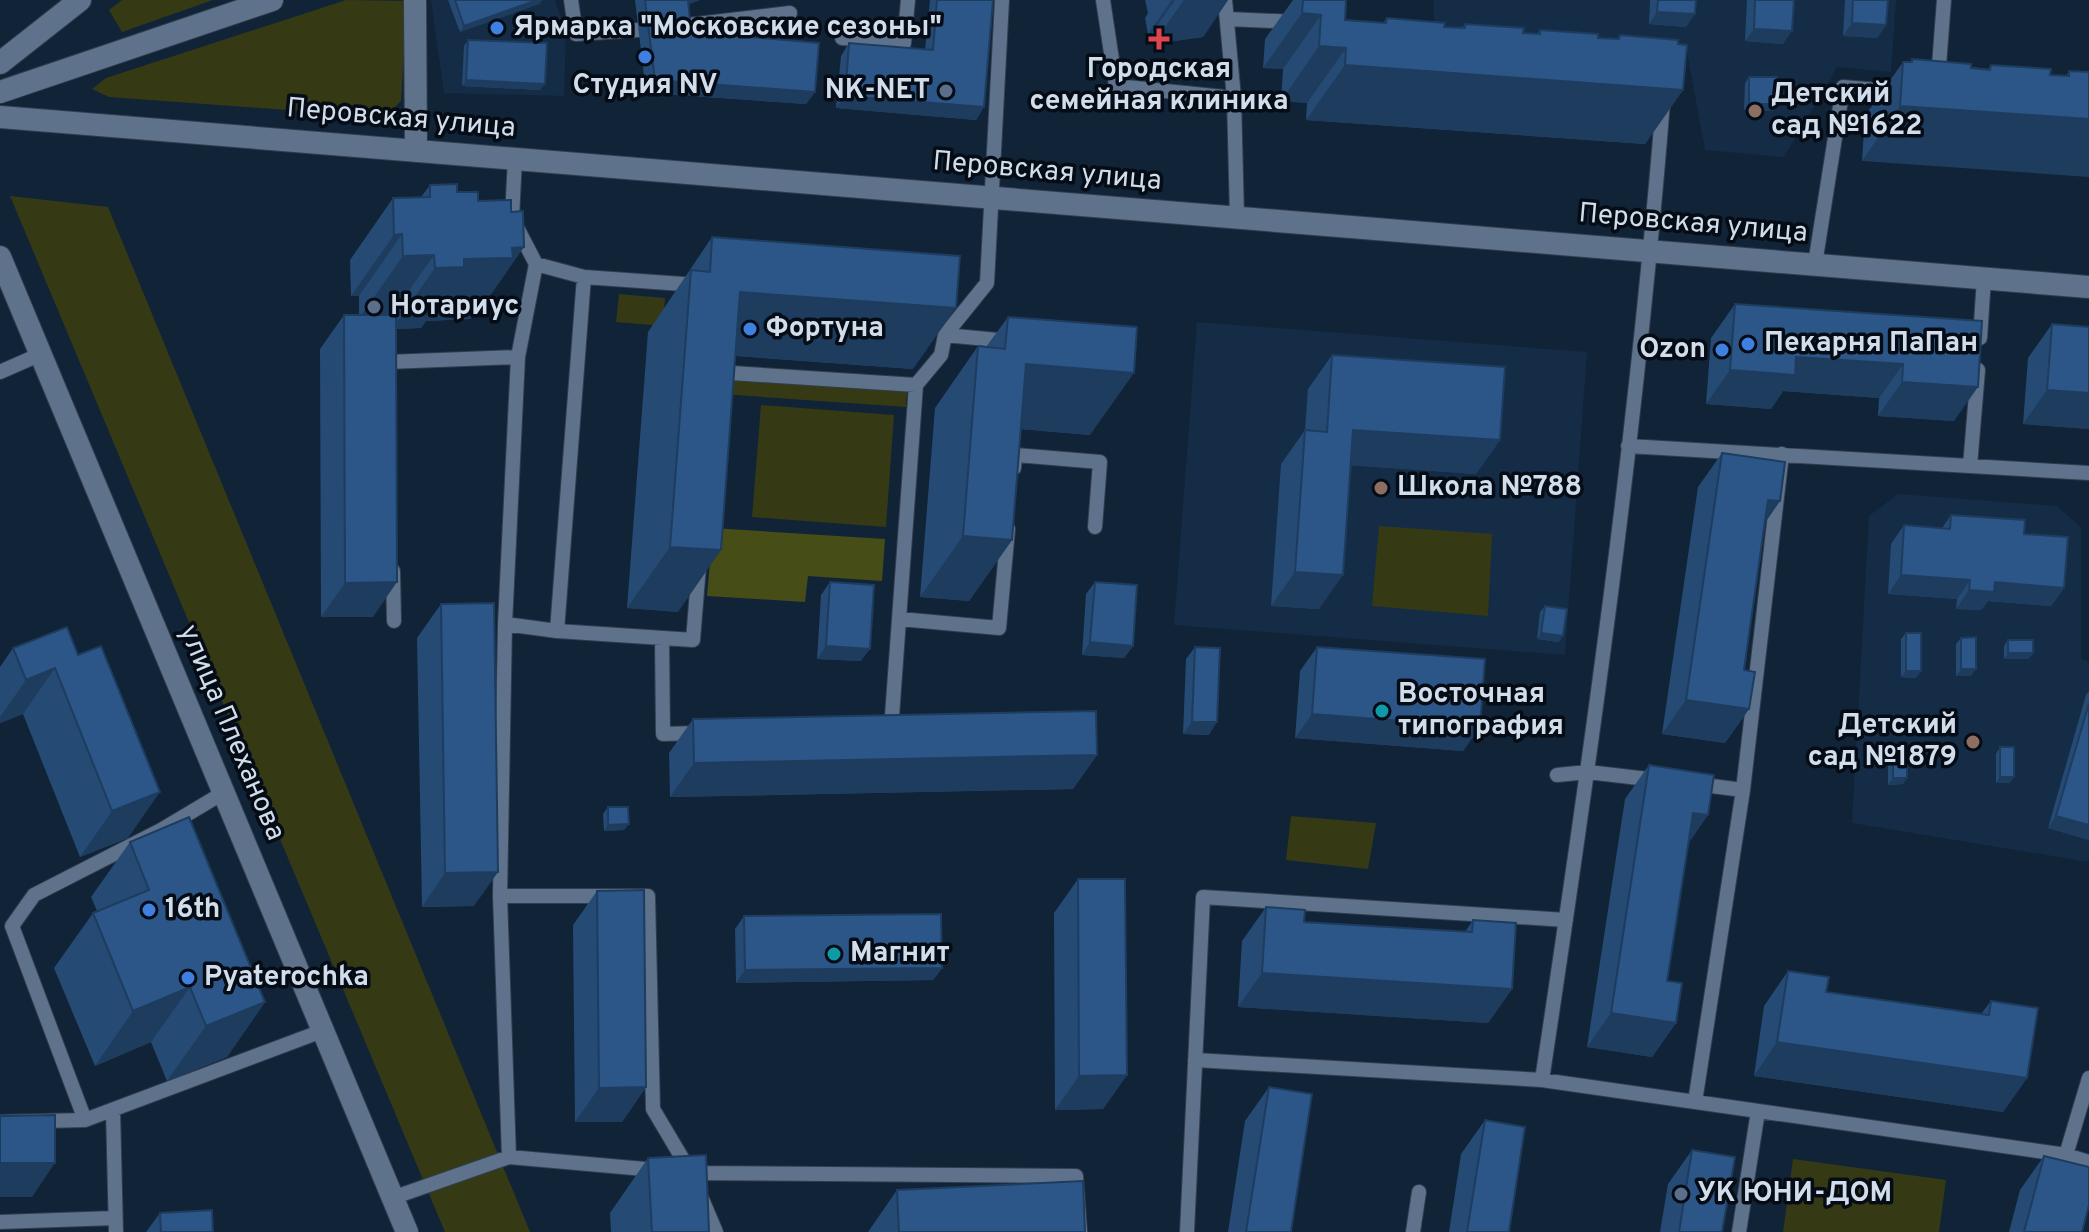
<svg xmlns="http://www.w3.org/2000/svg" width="2089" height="1232" font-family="Overpass,sans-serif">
<rect width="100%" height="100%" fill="#112337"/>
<path fill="#152c46" d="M431,0H555L566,31L564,96L444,93Z
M1434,0H1896L1891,72L1837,67L1784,157L1705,150L1687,52L1434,29Z
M1197,322L1587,352L1565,655L1174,625Z
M1898,494L2057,506L2081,527V659L2089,662V862L1852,823L1869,516Z"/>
<path fill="#353a14" d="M122,0H213L122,32L109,10Z
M346,0L407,1L401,101L385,117L109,97L92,89L106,78Z
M10,196L108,207L530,1232H445Z
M619,294L665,298L663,326L616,322Z
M722,379L907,392L906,407L721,394Z
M761,405L894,415L886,527L752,517Z
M1379,526L1492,534L1488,616L1372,606Z
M1291,816L1376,823L1368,869L1286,860Z
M1793,1159L1946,1180L1939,1232H1783Z"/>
<path fill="#474d17" d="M713,528L885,539L882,581L808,576L805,602L707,596Z"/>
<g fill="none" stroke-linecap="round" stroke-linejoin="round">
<g stroke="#323d4f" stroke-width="16">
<path id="service" d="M571,0L576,34L638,30
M1103,0L1116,86L1234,98
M1225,0L1234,98L1237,217
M1228,19L1296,22
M680,26L790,13
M842,38L904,43L908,0
M1938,79L1944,0
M536,264L584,277L697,285
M1815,264L1843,87L1901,92
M945,335L1008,341
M1980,338L1984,278
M387,371V362L518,357
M0,372L41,354
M716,372L916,385
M1628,446L2089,473
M1970,466L1978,370
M1014,468L1015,455L1100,462L1095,527
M393,571L394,621
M900,619L999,628L1008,529
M505,624L557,631L693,640L699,566
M557,631L584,277
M662,638L663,734L699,733
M891,730L916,385L941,355L945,335L987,283L1002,0
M1557,775L1588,772L1656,780
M1696,784L1743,790
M223,793L161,830L34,895L12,926L85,1120L322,1031
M500,896H648L653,1109L691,1173
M1195,1060L1542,1080L2066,1155L2089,1162
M1542,1080C1591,755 1637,430 1663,102
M1695,1102L1743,790L1782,454
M113,1110L116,1232
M0,1122L85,1120
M2066,1155L2089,1078
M509,1157L500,896L505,624L518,357L536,264L512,218L515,158
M689,1173L1076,1176L1080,1232
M392,1198L509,1157L656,1170
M702,1199L716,1232
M0,1222L115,1218
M1187,1232L1203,897L1566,920
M1413,1232L1419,1192
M1739,1232L1758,1111"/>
</g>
<g stroke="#323d4f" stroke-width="24">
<path id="tertiary" d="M0,257L407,1232"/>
</g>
<g stroke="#323d4f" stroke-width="24">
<path id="secondary" d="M415,0L416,151
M0,63L80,0
M0,92L272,0
M0,117L2089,287"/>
</g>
<use href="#service" stroke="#5e738b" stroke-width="14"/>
<use href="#tertiary" stroke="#5e738b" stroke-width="22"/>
<use href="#secondary" stroke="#5e738b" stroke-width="22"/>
</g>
<path fill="#254a74" d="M448,0H542L539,4L460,32Z
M635,0H700L688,4L691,32L815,92L806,104L646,93Z
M930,0H993L984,107L976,120L836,108L841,56L849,43L925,50Z
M1145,0H1228L1203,37L1153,44L1152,33L1148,34L1145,18L1148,13Z
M1293,0H1346L1345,20L1383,23L1387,18L1444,27L1462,28L1465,24L1523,33L1537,34L1540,30L1598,38L1617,39L1620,35L1678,44L1683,90L1645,144L1306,120L1307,103L1281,101L1283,69L1263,68L1265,39Z
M1650,0H1696L1686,27L1649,24Z
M1747,0H1794L1783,44L1745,41Z
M1845,0H1888L1886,25L1877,38L1843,36Z
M468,40L540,90L462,86L464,46Z
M1912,59L1988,69L1991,65L2050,75L2066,76L2069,71L2089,72L1862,161L1865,116L1903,62H1911Z
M1749,77L1776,104L1772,111L1744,110L1745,83Z
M430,185L457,192L481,309H477L470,319L426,321L421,328L396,329L373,617H321L320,349L344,315H359V296H351L350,260L393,198L421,197Z
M712,237L913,369L736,356L678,612L627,608L648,332Z
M1735,304L1982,321L1954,421L1878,416L1879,398L1783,391L1771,409L1706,404L1711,338Z
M1008,317L1090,435L1021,429L1012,540L969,601L920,597L935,408L978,346L986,347Z
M2052,324L2089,327V429L2023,424L2028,358Z
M1332,355L1500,440L1476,474L1351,465L1319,609L1271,606L1281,464L1305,430L1308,389Z
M1722,453L1780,501L1765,522L1744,670L1749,709L1725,743L1662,734L1698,487Z
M1951,515L2024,534L2064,588L2051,606L1988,601L1981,610L1956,609L1957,599L1888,594L1891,544L1904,525L1942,528Z
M830,582L861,661L817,659L821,595Z
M1095,582L1133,646L1124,658L1082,655L1086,594Z
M441,604L474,906L422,907L417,638Z
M1545,606L1559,642L1537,639L1540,612Z
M1906,633L1916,678L1901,677V639Z
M1961,638L1971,676H1956V644Z
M2008,640L2029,659H2004V646Z
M1195,647L1209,735L1183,734L1186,659Z
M1317,647L1480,727L1463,751L1295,738L1300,671Z
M13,648L78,655L128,838L80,857L23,714L0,723V667Z
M2089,691V840L2048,828L2086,695Z
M693,719L1097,755L1073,789L670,797L669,753Z
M2000,747L2010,783H1996V754Z
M1893,754L1903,784L1888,785V760Z
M1649,765L1688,844L1667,981L1676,1023L1652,1057L1587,1047L1625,799Z
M608,807L629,824L624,830L604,831L603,814Z
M130,842L265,1002L227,1057L167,1081L151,1042L95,1066L54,968L93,913L97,911L91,897Z
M1078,879L1127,1075L1103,1109L1055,1110L1054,913Z
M597,891L646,1087L622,1122H575L573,925Z
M1266,907L1304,922L1465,932L1473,920L1512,989L1488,1023L1238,1007L1242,941Z
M744,916L942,968L933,980L736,983L735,929Z
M1788,971L1826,992L1981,1014L1991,1001L2027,1078L2003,1112L1754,1076L1764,1006Z
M1269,1087L1291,1232H1228L1245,1121Z
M1485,1120L1509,1232H1449L1461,1154Z
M1692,1150L1722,1232H1660L1668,1184Z
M2044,1156L2082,1232H2009L2020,1190Z
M648,1158L709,1232H611L610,1213Z
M897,1190L1085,1232H868Z
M160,1213L213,1232H146Z"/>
<path fill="#1e3c5e" d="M537,0H542L539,4L460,32L464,26Z
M684,0H700L679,8Z
M1172,0H1175L1152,33L1148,34Z
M1184,0H1228L1203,37L1153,44Z
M1657,12L1695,14L1686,27L1649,24Z
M1302,13L1321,15L1283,69L1263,68Z
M1852,23L1886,25L1877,38L1843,36Z
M1754,29L1792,31L1783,44L1745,41Z
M1319,46L1346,48L1307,103L1281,101Z
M1345,65L1683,90L1645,144L1306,120Z
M466,80L545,84L540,90L462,86Z
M655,80L815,92L806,104L646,93Z
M845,96L984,107L976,120L836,108Z
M1749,104H1776L1772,111L1744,110Z
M1900,106L2089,119V177L1862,161Z
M402,234L359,296H351L394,235Z
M524,247L481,309H477L470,319L426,321L421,328L392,329L435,268L512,248Z
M434,255L391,316L360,317L403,256Z
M740,292L956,308L913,369L697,353Z
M1796,357L1903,364L1879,398L1783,391L1771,409L1706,404L1730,370Z
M1026,364L1134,373L1090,435L983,426Z
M1902,382L1978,387L1954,421L1878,416Z
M2047,390L2089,393V429L2023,424Z
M1353,430L1500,440L1476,474L1329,464Z
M1768,500L1780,501L1756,536Z
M963,536L1012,540L969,601L920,597Z
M670,547L721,550L678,612L627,608Z
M1295,572L1343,575L1319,609L1271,606Z
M1901,575L1970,580L1957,599L1888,594Z
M397,582L373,617H321L345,583Z
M1995,582L2064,588L2051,606L1988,601L1981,610L1956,609L1969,590Z
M1541,633L1563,636L1559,642L1537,639Z
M1090,642L1133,646L1124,658L1082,655Z
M826,646L870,649L861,661L817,659Z
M2008,653H2033L2029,659H2004Z
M55,668L23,714L0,723V717L26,680Z
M1961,669H1976L1971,676H1956Z
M1906,671H1921L1916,678L1901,677Z
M1686,700L1749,709L1725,743L1662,734Z
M1312,714L1480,727L1463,751L1295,738Z
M1192,722H1217L1209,735L1183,734Z
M1097,755L1073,789L670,797L694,763Z
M2000,777H2014L2010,783H1996Z
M1893,778H1907L1903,784L1888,785Z
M160,792L128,838L80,857L112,811Z
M1693,813L1708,815L1684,850Z
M2056,816L2089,825V840L2048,828Z
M629,824L624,830L604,831L608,825Z
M498,872L474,906L422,907L445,873Z
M942,968L933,980L736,983L745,970Z
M1262,973L1512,989L1488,1023L1238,1007Z
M190,987L151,1042L95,1066L133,1011Z
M265,1002L227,1057L167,1081L206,1026Z
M1611,1013L1676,1023L1652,1057L1587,1047Z
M1777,1042L2027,1078L2003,1112L1754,1076Z
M1127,1075L1103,1109L1055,1110L1079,1076Z
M646,1087L622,1122H575L599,1088Z
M0,1163H55L32,1197H0Z"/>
<path fill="#2b5687" stroke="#1e3c5e" stroke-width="2" d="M455,0H537L464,26Z
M645,0H688L691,32L819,43L815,92L655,80Z
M937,0H993L984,107L845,96L849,43L933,50Z
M1303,0H1346L1345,20L1386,23L1387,18L1445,23L1444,27L1465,28V24L1524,28L1523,33L1540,34V30L1598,34V38L1619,39L1620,35L1678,40V44L1687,45L1683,90L1345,65L1346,48L1319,46L1321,15L1302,13Z
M1658,0H1696L1695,14L1657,12Z
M1755,0H1794L1792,31L1754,29Z
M1853,0H1888L1886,25L1852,23Z
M468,40L547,43L545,84L466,80Z
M1912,59L1971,64V68L1990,70L1991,65L2051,69L2050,75L2069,76V71L2089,72V119L1900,106L1903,62H1912Z
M1749,77H1777L1776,104H1749Z
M457,184V192H478V201L511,200V212L523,211L524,247L512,248L513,258L464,259V267L435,268L434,255L403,256L402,234L394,235L393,198L430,197V185Z
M712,237L960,256L956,308L740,292L721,550L670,547L691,270L710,272Z
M1735,304L1982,321L1978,387L1902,382L1903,364L1796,357L1795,375L1730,370Z
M344,315H396L397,582L345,583Z
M1008,317L1137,327L1134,373L1026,364L1012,540L963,536L978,346L1005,349Z
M2052,324L2089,327V393L2047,390Z
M1332,355L1505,367L1500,440L1353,430L1343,575L1295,572L1305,430L1327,432Z
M1722,453L1785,462L1780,501L1768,500L1744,670L1755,672L1749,709L1686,700Z
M1951,515L2025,520L2024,534L2068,537L2064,588L1995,582L1994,592L1969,590L1970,580L1901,575L1904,525L1950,529Z
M830,582L874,585L870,649L826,646Z
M1095,582L1137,585L1133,646L1090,642Z
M494,603L498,872L445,873L441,604Z
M1545,606L1567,609L1563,636L1541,633Z
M67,627L78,655L101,646L160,792L112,811L55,668L26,680L13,648Z
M1906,633H1921V671H1906Z
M1976,637V669H1961V638Z
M2008,640H2033V653H2008Z
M1195,647L1220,648L1217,722H1192Z
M1317,647L1485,659L1480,727L1312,714Z
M2089,703V825L2056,816Z
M1096,711L1097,755L694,763L693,719Z
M2000,747H2014V777H2000Z
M1893,754H1907V778H1893Z
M1649,765L1714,775L1708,815L1693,813L1669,969L1667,981L1682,983L1676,1023L1611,1013Z
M608,807H628L629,824L608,825Z
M189,817L265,1002L206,1026L190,987L133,1011L93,913L149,890L130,842Z
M1078,879H1125L1127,1075L1079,1076Z
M644,890L646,1087L599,1088L597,891Z
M1266,907L1305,910L1304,922L1472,932L1473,920L1516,923L1512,989L1262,973Z
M941,914L942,968L745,970L744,916Z
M1788,971L1829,977L1826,992L1989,1015L1991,1001L2038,1008L2027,1078L1777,1042Z
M1269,1087L1312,1094L1291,1232H1246Z
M55,1115V1163H0V1116Z
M1485,1120L1525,1127L1509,1232H1467Z
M1692,1150L1735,1157L1722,1232H1679Z
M706,1155L709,1232H652L648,1158Z
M2044,1156L2089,1167V1205L2082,1232H2024Z
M1083,1181L1085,1232H899L897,1190Z
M212,1210L213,1232H161L160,1213Z"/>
<g fill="#3f7fe0" stroke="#050c15" stroke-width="3">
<circle cx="497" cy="28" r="8"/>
<circle cx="645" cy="57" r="8"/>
<circle cx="750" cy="329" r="8"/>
<circle cx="1748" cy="344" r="8"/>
<circle cx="1722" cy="350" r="8"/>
<circle cx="149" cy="910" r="8"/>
<circle cx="188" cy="978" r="8"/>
</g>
<path fill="#e0444e" stroke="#050c15" stroke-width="3" d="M1155 27h8v8h8v8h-8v8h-8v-8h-8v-8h8z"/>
<g fill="#5c6f8a" stroke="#050c15" stroke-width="3">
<circle cx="946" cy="91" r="8"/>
<circle cx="374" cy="307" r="8"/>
<circle cx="1681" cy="1194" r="8"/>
</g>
<g fill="#8d6e63" stroke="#050c15" stroke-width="3">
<circle cx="1755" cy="111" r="8"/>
<circle cx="1381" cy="488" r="8"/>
<circle cx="1973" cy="742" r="8"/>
</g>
<g fill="#0f9aa8" stroke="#050c15" stroke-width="3">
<circle cx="1382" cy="711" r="8"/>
<circle cx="834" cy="954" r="8"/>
</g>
<g text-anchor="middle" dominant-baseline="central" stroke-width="7" stroke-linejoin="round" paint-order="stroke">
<g font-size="28" font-weight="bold" fill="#d1ddeb" stroke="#050c15" text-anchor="start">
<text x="513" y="28">Ярмарка "Московские сезоны"</text>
<text x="1159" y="70" text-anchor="middle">Городская<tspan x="1159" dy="32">семейная клиника</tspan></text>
<text x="645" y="86" text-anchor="middle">Студия NV</text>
<text x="930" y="91" text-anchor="end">NK-NET</text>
<text x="1771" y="95">Детский<tspan x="1771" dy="32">сад №1622</tspan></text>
<text x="390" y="307">Нотариус</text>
<text x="766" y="329">Фортуна</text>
<text x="1764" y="344">Пекарня ПаПан</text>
<text x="1706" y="350" text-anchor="end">Ozon</text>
<text x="1397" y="488">Школа №788</text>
<text x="1398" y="695">Восточная<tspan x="1398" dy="32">типография</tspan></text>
<text x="1957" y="726" text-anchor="end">Детский<tspan x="1957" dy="32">сад №1879</tspan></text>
<text x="165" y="910">16th</text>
<text x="850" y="954">Магнит</text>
<text x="204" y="978">Pyaterochka</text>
<text x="1697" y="1194">УК ЮНИ-ДОМ</text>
</g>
<g font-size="28" fill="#d1ddeb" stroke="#050c15">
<text transform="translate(401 119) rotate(5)">Перовская улица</text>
<text transform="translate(1047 172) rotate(5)">Перовская улица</text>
<text transform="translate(1693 224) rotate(5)">Перовская улица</text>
<text transform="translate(231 733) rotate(67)">улица Плеханова</text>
</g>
</g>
</svg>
